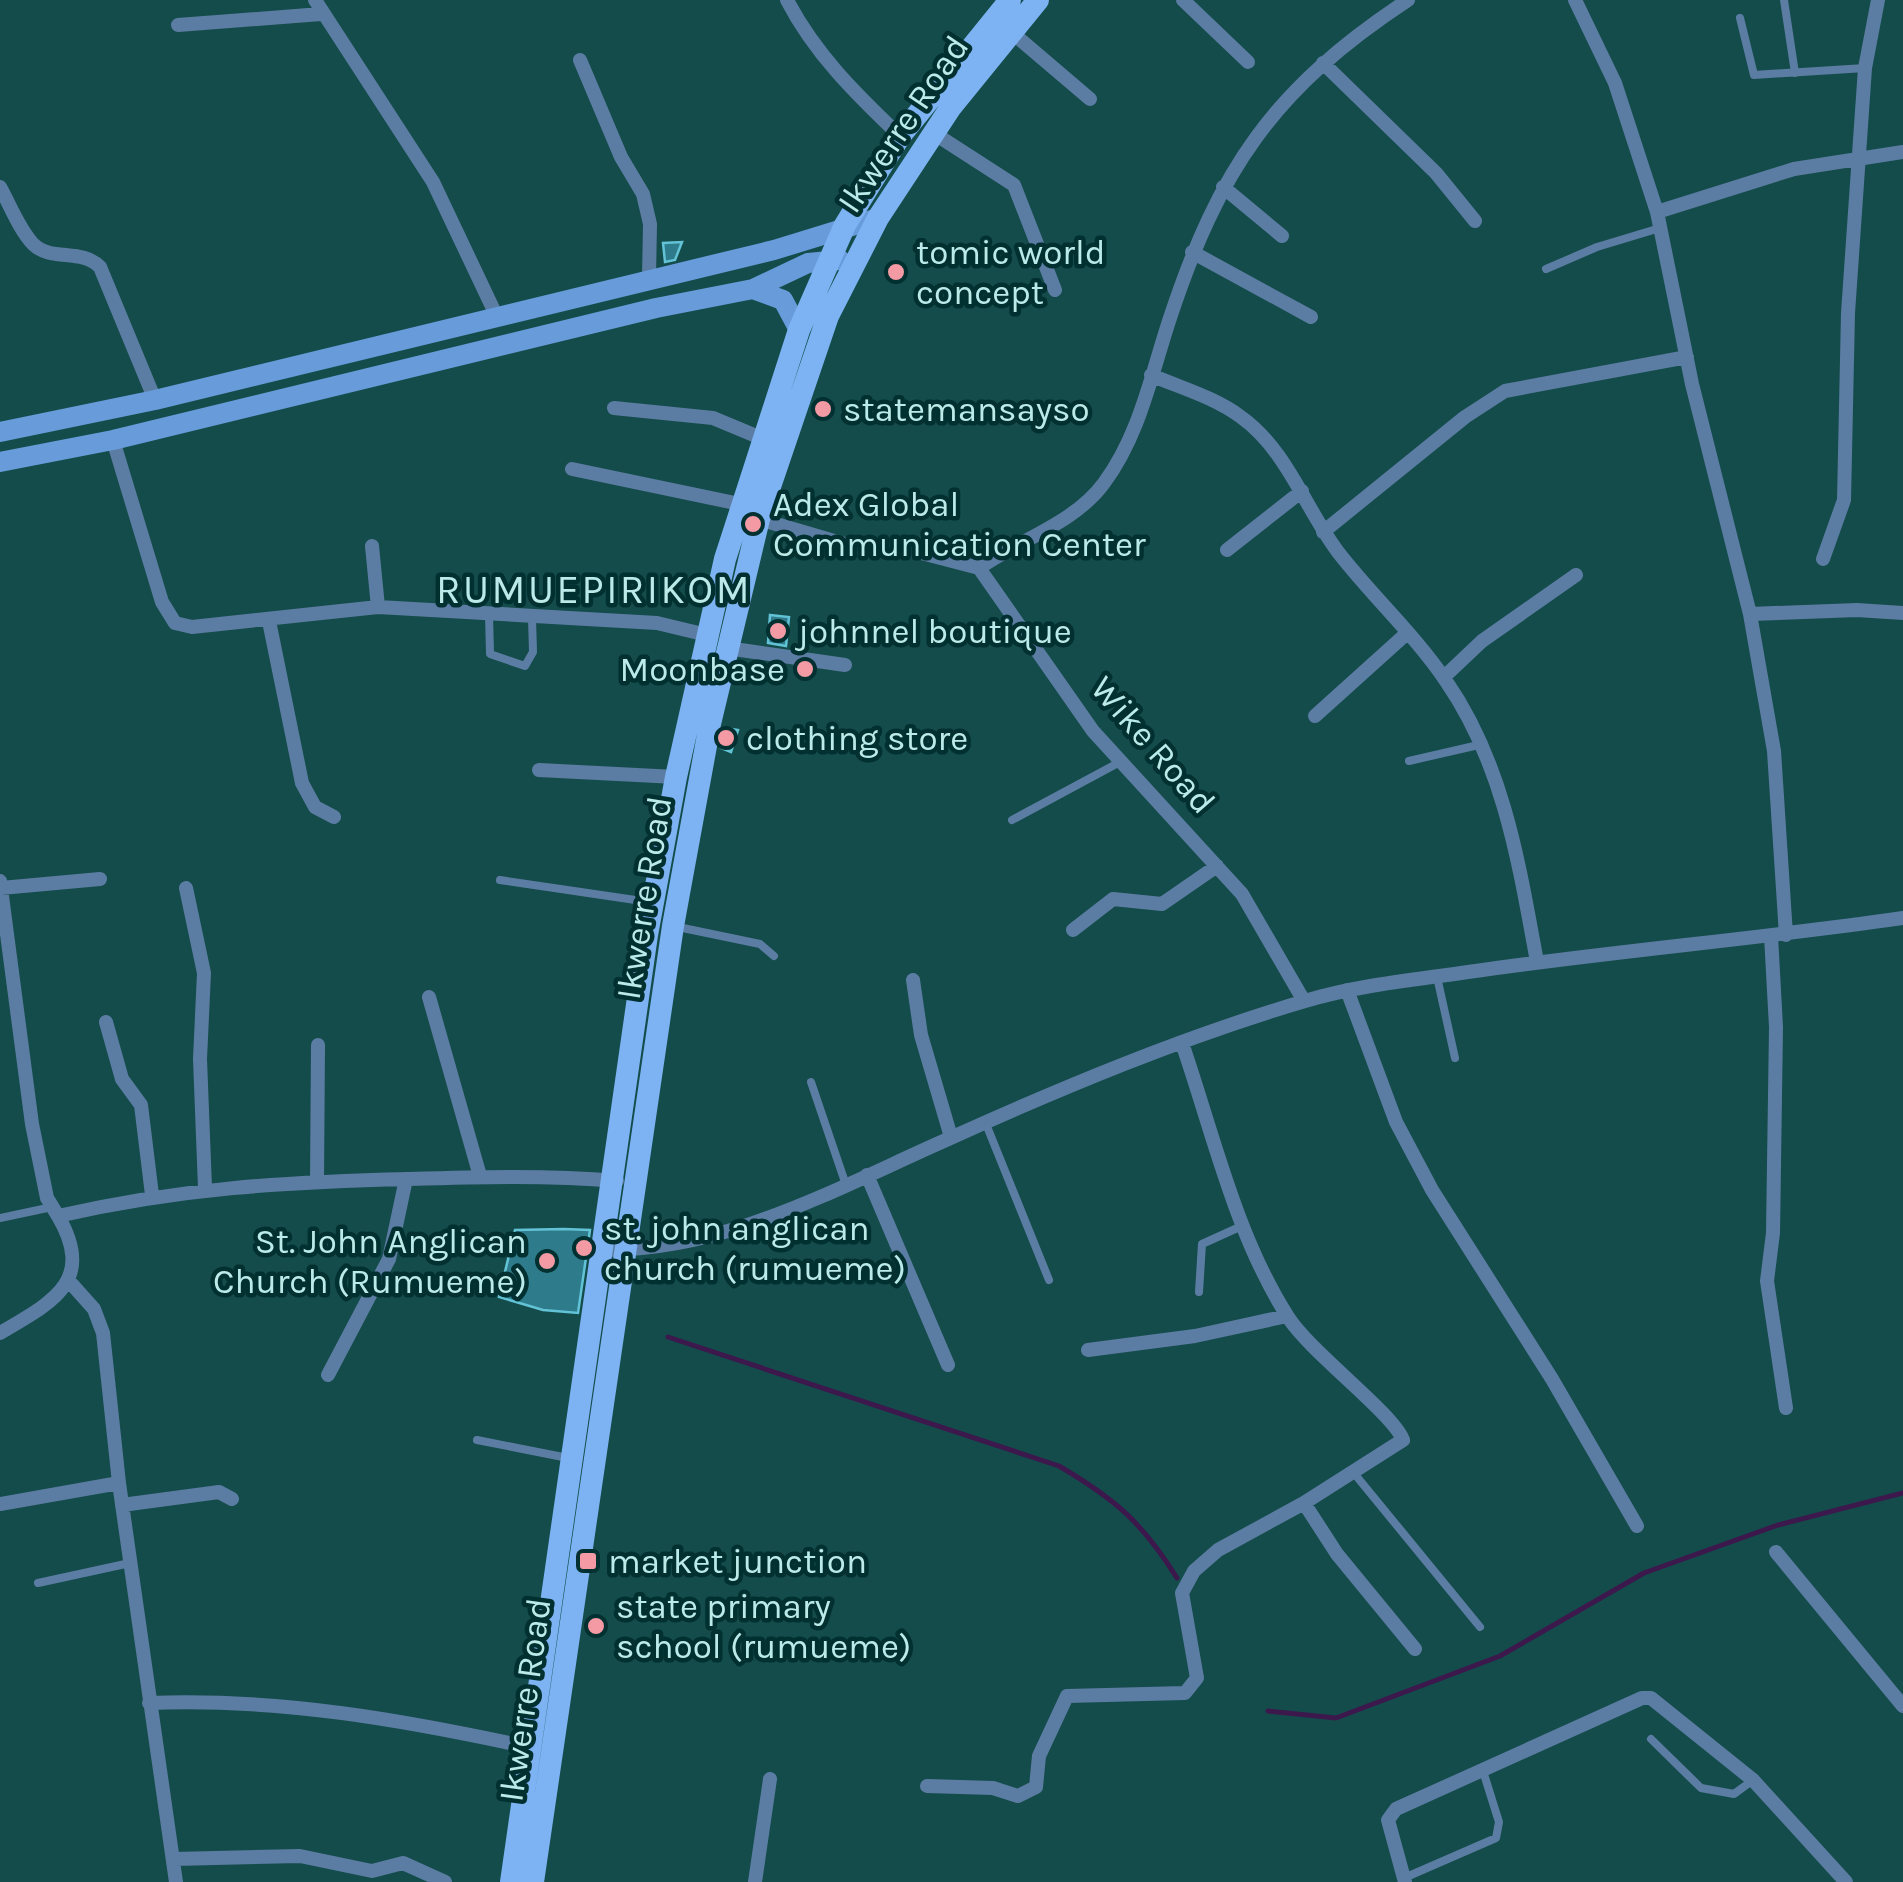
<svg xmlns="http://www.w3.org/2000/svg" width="1903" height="1882" font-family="Karla,sans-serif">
<rect width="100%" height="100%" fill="#144c4b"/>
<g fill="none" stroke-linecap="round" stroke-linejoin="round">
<path stroke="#3c184d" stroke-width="5" d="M668,1337L1059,1466C1115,1499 1142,1522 1177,1578
M1268,1711L1336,1718L1500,1656L1644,1573L1778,1525L1903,1493"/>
</g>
<path fill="#2e7c8b" stroke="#62c2d6" stroke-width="2.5" d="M682,242L675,260L665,262L663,243Z
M770,615L789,617L786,646L768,643Z
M725,728L738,730L731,752L721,748Z
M564,1229L590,1230L578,1313L543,1310L499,1297L515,1230Z"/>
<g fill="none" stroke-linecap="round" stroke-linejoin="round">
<path stroke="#5c7da3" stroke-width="8" d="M1784,0L1795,73
M1740,18L1754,75L1865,68
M1546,269L1597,247L1660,228
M489,614L490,654L525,666L533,652L532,618
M1409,761L1483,744
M1012,820L1120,762
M500,880L649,902
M678,927L760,944L774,956
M1437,977L1455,1058
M811,1082L846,1185
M986,1124L1049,1280
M0,1218L52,1207
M1199,1292L1202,1244L1244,1225
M477,1440L568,1458
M1353,1472L1480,1627
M38,1583L130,1563
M1651,1739L1701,1788L1734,1794L1753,1780
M1404,1878L1496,1838L1499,1822L1483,1771"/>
<path stroke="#5c7da3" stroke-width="14" d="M315,0L433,182L497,317
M787,0C815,54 856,94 900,136
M1183,0L1248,62
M1575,0L1615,83L1657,212L1692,384L1750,614L1774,751L1786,935
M178,25L321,14
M1009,30L1090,99
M580,60L621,157L643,194L650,224L649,277
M1323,63L1436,173L1475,221
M935,134L1014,185L1055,290
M0,187C10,205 19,229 33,244C51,262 81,248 100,267L155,400
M1223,187L1282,236
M1657,212L1794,169L1903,152
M1192,252L1311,317
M1151,375C1181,388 1214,397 1241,417C1287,450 1305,508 1338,552C1372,596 1415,635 1446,681C1504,765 1519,864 1537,962
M614,408L713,418L761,438
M113,440L162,602L175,623L192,627L378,607L657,623L707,635
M572,469L740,504
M759,519L858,548L906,549L979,568L1093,731L1242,894L1304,1001
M1323,532L1465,417L1505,391L1687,357
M372,546L378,607
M1227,550L1302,491
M1823,559L1844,500L1848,313L1865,68L1878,0
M979,568C1019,540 1075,523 1104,483C1139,436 1151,376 1169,321C1219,169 1273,89 1408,0
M1750,614L1857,610L1903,613
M269,621L302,783L315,807L334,817
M727,648L845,665
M1444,677L1482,641L1576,575
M1315,716L1406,634
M539,770L676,777
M0,881L32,1124L47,1198L58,1216
M1,888L100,879
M186,888L204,973L200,1059L205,1188
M1073,930L1113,899L1162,904L1217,866
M1771,936L1776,1027L1773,1233L1767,1281L1786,1408
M913,980L921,1035L951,1137
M1347,990L1396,1122L1432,1190L1552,1379L1637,1526
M429,997L480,1176
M106,1022L122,1079L141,1105L152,1195
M867,1175L948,1365
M317,1180L318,1045
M604,1250C728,1250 835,1189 946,1140C1061,1088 1183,1037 1305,1001C1358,985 1414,980 1468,972C1613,951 1758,939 1903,918
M69,1281L94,1309L103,1333L119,1483L176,1882
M0,1333C53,1302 96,1281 58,1216C181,1188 284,1182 409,1179C478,1177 548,1175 617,1181
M1088,1350L1195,1336L1287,1316
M328,1375L389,1259L406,1179
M1304,1503L1337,1554L1415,1649
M0,1504L119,1483
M122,1505L219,1492L232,1499
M1776,1552L1903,1706
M149,1703C281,1698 404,1720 533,1748
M927,1786L993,1788L1018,1796L1036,1787L1039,1756L1067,1696L1185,1693L1197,1678L1182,1593L1194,1571L1218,1550L1304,1503L1403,1440C1394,1414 1310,1352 1288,1317C1236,1236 1213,1133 1182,1043
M174,1859L300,1856L372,1871L403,1863L445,1882
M755,1882L770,1779
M1405,1882L1388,1820L1396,1809L1642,1698H1651L1753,1780L1846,1882"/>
<path stroke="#679bd9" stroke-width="20" d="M753,289L783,300L799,330
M0,432L155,400L774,250L878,218
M0,462L113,440L656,308L753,289L808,263L840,260"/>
<path stroke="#7db3f2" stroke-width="22" d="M511,1882L647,935L676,777L725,559L799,330L845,225L900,136L1010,0
M533,1882L673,926L710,724L759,519L828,316L878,218L951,107L1038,0"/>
</g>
<g fill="#f49aa4" stroke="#013030" stroke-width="4">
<circle cx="896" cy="272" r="10"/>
<circle cx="823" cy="409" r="10"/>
<circle cx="753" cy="524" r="10"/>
<circle cx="778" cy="631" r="10"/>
<circle cx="805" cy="669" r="10"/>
<circle cx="726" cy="738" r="10"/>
<circle cx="584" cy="1248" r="10"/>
<circle cx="547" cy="1261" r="10"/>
<rect x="578" y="1551" width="20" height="20" rx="5"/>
<circle cx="596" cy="1626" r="10"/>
</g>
<g text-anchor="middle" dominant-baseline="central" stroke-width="9" stroke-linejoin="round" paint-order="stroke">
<g font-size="35" fill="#bceae8" stroke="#013030">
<text transform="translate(903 124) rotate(-56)">Ikwerre Road</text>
<text transform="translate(1153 745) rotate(49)">Wike Road</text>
<text transform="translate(644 898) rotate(-81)">Ikwerre Road</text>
<text transform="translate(525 1700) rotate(-82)">Ikwerre Road</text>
</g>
<g font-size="35" fill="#bceae8" stroke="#013030" text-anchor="start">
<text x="916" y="252">tomic world<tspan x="916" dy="40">concept</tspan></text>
<text x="843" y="409">statemansayso</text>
<text x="773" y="504">Adex Global<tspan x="773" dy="40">Communication Center</tspan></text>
<text x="798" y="631">johnnel boutique</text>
<text x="785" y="669" text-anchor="end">Moonbase</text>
<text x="746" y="738">clothing store</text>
<text x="604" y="1228">st. john anglican<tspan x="604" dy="40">church (rumueme)</tspan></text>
<text x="527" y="1241" text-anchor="end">St. John Anglican<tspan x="527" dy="40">Church (Rumueme)</tspan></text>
<text x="608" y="1561">market junction</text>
<text x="616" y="1606">state primary<tspan x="616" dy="40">school (rumueme)</tspan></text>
</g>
<g font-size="40" letter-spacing="2.5" fill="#bceae8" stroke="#013030">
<text x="594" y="589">RUMUEPIRIKOM</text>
</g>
</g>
</svg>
